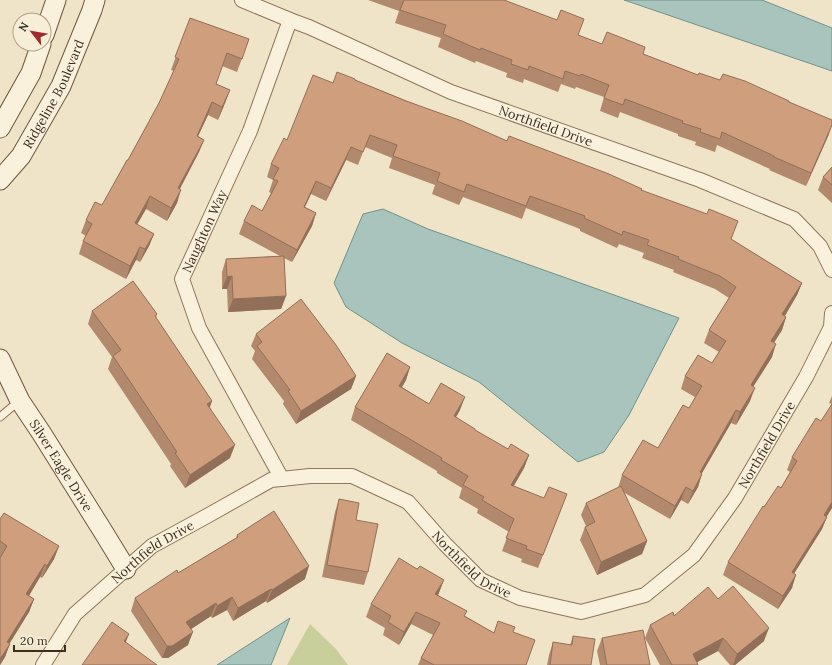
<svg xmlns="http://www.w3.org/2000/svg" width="832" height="665" font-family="Lora,serif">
<rect width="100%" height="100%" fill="#f0e4c8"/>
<path fill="#c9cf9b" d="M310,624L336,649L348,665H287Z"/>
<path fill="#a9c4bc" stroke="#6f938a" d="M624,0H762L832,28V71Z
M383,209L428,229L679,318L629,415L604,452L578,462L479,382L402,343L346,307L334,283L363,214Z
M290,618L271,665H217Z"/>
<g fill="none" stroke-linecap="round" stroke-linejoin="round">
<g stroke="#8d765c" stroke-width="9">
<path id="lane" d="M0,417L19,401"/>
</g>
<g stroke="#8d765c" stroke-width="16">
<g id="street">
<path id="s1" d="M242,0L290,20L309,27L451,92L700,180L789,217L794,219L820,246L832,270"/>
<path id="s2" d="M282,479L199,328L182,279L250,131L290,20"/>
<path id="s3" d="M43,665L75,614L152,546L207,516L271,480L310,476H352L408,502L445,544L481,580L520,598L581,612L645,595L694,555L735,498L806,377L831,327L832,313"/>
</g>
</g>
<g stroke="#6f573f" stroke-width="21">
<g id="secondary">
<path d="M44,35L56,0"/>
<path d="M0,128L31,73L41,44"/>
<path id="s4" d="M0,180L21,156L61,86L92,10L95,0"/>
<path id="s5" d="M0,359L20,401L42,434L104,533L126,569"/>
</g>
</g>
<use href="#lane" stroke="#faf1dc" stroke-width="7"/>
<use href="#street" stroke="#faf1dc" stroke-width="14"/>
<use href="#secondary" stroke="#faf1dc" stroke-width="19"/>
</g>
<path fill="#b2896c" d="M368,0H504L578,35L602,44L643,54L698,75L720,80L789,102L829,134L806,186L769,170L770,169L717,145L715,152L695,145L696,142L678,136V134L620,112L618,118L600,111L604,97L576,87L575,89L561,84L558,92L524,79L523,83L506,77L507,73L476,61L475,63L438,47L441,38L395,23L399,11Z
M190,18L249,39L237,72L222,66L216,84L230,90L225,103L218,120L208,115L198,136L204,140L199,152L180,189L177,203L167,221L146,209L137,225L154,234L149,246L140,262L136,260L126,279L79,254L83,241L86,236L81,233L86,220L102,205L128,160L159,103L174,71L171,70Z
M355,80L507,141L641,190L731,239L802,283L797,295L785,316L786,317L782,330L774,342L772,357L753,387L750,401L736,425L731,423L702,473L698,487L688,504L681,500L670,519L623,492L647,541L642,554L597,575L580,540L585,527L586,526L581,515L586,503L618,488L622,475L658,448L689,408L695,397L681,389L685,376L712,363L719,352L704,343L709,330L729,298L715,289L673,272L674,270L642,258L644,253L619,244L617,248L580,231V229L526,208L522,219L463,197L459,205L432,194L435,185L389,168L392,158L365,147L358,165L346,160L326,201L311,194L305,207L316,213L312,226L292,262L284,258L286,296L281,309L228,312L227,289H222V272L226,259L280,256L239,234L244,221L262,211L271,193L269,192L273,180L267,177L271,164L287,140L333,83Z
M832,167V203L818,190L823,177Z
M92,311L157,314L156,318L212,401L210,407L230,458L185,488L170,466L171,464L108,369L112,357L88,324Z
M256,334L356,376L351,389L296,424L283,404L284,401L252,359L255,351L251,346Z
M410,367L406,380L402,387L429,404L460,410L456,417L475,430L508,449L529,455L524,468L514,486L562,507L538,568L521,562L522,559L502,551L509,532L477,513L478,509L459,498L462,488L437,473V471L351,420L355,407Z
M832,396V508L827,516L822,529L794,573L792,588L778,609L723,575L728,562L764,507L781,488L790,472L787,470L792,457L821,421L832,404L829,403Z
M339,499L356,520L368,572L364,585L322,577L335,512Z
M0,519L59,546L54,559L42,578L40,577L29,596L34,599L29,612L10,643L5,657L0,665Z
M237,535L305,579L267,603L266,601L233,621L227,610L212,618L211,616L191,629L188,645L168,658H162L131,611L135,598L178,573L236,538Z
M439,593L438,595L465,616L494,633L513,632L526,665H418L421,658L433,635L411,624L399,645L383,635L385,628L366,617L371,604Z
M718,599L764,641L735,665H730L718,651L697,662L698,665H660L645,638L650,625Z
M573,636L591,665H547L549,655L553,642L570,645Z
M602,638L650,665H600L597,651Z"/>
<path fill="#916f58" d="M230,90L225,103L218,120L222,107Z
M212,102L208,115L192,149L197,136Z
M832,125L829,134L806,186L811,173Z
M204,140L199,152L173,201L178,188Z
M351,147L346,160L326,201L331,188Z
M316,181L311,194L299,219L304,207Z
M181,190L177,203L167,221L171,208Z
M150,196L146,209L130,236L135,223Z
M316,213L312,226L292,262L297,250Z
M154,234L149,246L140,262L145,249Z
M140,247L136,260L126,279L130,266Z
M232,276L227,289H222L227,277Z
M802,283L797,295L778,327L782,314Z
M286,296L281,309L228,312L233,299Z
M786,317L782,330L767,354L771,341Z
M776,344L772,357L746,398L751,385Z
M410,367L406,380L395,399L399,386Z
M356,376L351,389L296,424L301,411Z
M755,388L750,401L736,425L740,412Z
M465,397L460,410L449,429L454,416Z
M212,401L207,414V404Z
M736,410L731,423L695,485L700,472Z
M235,445L230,458L185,488L190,475Z
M529,455L524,468L506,498L511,485Z
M702,474L698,487L688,504L693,491Z
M686,487L681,500L670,519L675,506Z
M832,502V508L819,528L824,515Z
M827,517L822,529L787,585L792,572Z
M647,541L642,554L597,575L601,562Z
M59,546L54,559L42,578L47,566Z
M45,564L40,577L22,607L26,594Z
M309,566L305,579L267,603L272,590Z
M796,575L792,588L778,609L783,596Z
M444,580L439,593L431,607L435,594Z
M271,589L266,601L233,621L238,608Z
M232,597L227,610L212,618L217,606Z
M34,599L29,612L2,655L7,642Z
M216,603L211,616L182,635L186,622Z
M416,612L411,624L399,645L404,632Z
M769,628L764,641L735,665H733L737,654Z
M193,632L188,645L168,658H162L167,646Z
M129,634L124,647V641Z
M723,638L718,651L692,665L693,654Z
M10,644L5,657L0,665V659Z"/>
<path fill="#cf9f7d" stroke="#916f58" d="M404,0H504L557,20L561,10L584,19L578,35L602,44L607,32L645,47L643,54L698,75L699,73L720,80L723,74L745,81L789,101V102L832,120V125L811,173L774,157V156L722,132L720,139L700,132L701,129L682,123L683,121L625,99L623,105L604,98L609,85L581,74L580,76L565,71L563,79L529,66L528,70L511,64L512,60L481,48L480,50L443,34L446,25L400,10Z
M190,18L249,39L242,59L227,53L216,84L230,90L222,107L212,102L197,136L204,140L178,188L181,190L171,208L150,196L135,223L154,234L145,249L140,247L130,266L83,241L92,224L86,220L95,202L102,205L127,160H128L159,103L179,59L175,57Z
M337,72L355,79V80L406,101L462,121L507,141L509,136L609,174L642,189L641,190L707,214L709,209L738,221L731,239L802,283L782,314L786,317L771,341L776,344L751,385L755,388L740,412L736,410L700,472L702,474L693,491L686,487L675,506L622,475L643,440L658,448L683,405L689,408L702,386L685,376L698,355L712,363L726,341L709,330L736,287L720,276L678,259L679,257L647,245L649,240L623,231L622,235L584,218L585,216L530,196L526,206L467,184L464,192L437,181L440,173L393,156L397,145L370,135L363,152L351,147L331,188L316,181L304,207L316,213L297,250L244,221L252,205L262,211L278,181L273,179L279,168L271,164L284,138L287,140L313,75L333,83Z
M832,167V185L823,177Z
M284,256L286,296L233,299L232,276L227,277L226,259Z
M133,281L157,314L155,316L212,401L207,404L235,445L190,475L175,453L177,452L113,356L121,350L92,311Z
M301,299L336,345L356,376L301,411L288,391L290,390L257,346L262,342L256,334Z
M387,353L410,367L399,386L429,404L441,383L465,397L454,416L475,429V430L508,449L511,444L529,455L511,485L544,498L549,487L567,494L543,555L526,549L527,546L506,538L514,519L482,500L484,497L463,485L468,476L441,460L442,458L355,407Z
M832,404V502L824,515L827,517L792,572L796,575L783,596L728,562L763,506L764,507L778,486L781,488L797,461L792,457L816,418L821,421Z
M621,486L647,541L601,562L585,527L595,522L586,503Z
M339,499L359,503L356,520L378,524L368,572L327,565Z
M274,511L309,566L272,590L271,589L238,608L232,597L217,606L216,603L186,622L193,632L172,646H167L135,598L177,570L178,573L238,537L237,535Z
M4,513L59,546L47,566L45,564L26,594L34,599L7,642L10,644L0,659V558L7,546L0,541V519Z
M399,558L417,569L420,566L444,580L435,594L467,611L464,616L494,633L498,621L515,627L513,632L535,640L526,665H434L421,658L440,623L416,612L404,632L388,622L391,616L371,604Z
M733,586L769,628L737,654L723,638L693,654L698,665H672L650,625L673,612L674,616L708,587L718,599Z
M112,622L129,634L124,641L157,665H82Z
M643,630L650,665H607L602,638Z
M573,636L595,639L591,665H550L553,642L572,645Z"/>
<g text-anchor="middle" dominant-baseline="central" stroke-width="3.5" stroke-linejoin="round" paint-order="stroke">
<g font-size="13" fill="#3d2e20" stroke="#f7eed8">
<text stroke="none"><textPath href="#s4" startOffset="102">Ridgeline Boulevard</textPath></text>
<text stroke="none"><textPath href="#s1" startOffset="329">Northfield Drive</textPath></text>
<text stroke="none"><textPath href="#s2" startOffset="277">Naughton Way</textPath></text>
<text stroke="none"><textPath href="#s3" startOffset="916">Northfield Drive</textPath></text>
<text stroke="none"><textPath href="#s5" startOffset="123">Silver Eagle Drive</textPath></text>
<text stroke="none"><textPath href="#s3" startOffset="160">Northfield Drive</textPath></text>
<text stroke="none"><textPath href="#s3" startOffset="532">Northfield Drive</textPath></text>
</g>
</g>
<g transform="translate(32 32) rotate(301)"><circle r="19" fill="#f7eed8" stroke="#ada18e"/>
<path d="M0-3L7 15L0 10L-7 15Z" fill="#9e2a2b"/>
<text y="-6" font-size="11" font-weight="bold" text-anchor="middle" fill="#3d2e20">N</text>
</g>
<path d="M14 645v6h51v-6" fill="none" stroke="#3d2e20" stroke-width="2"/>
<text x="20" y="645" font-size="12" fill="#3d2e20" stroke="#f7eed8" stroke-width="3" paint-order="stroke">20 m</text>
</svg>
